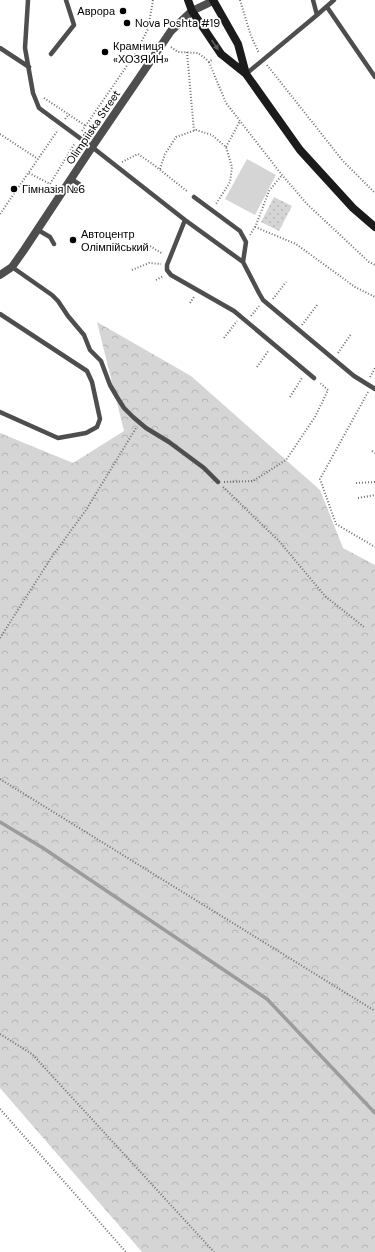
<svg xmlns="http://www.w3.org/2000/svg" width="375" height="1252" font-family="'DM Sans',sans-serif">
<defs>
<pattern id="forest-crowns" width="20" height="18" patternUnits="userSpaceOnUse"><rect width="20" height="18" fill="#d5d5d5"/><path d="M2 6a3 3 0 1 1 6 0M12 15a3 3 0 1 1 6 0" fill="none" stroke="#b5b5b5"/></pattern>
<pattern id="park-dots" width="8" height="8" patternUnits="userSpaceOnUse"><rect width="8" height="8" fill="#d5d5d5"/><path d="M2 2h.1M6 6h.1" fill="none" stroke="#b5b5b5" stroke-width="1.8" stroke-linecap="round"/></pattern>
</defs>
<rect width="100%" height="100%" fill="#fff"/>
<path fill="url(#forest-crowns)" d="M97,322L191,376L320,490L343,548L375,565V1252H142L0,1088V433L73,463L124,431Z"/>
<path fill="url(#park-dots)" d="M274,197L292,206L279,231L261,222Z"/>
<path fill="#d5d5d5" d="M247,159L276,175L255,215L225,199Z"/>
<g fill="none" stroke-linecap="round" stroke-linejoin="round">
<path stroke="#9c9c9c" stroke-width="3.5" d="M0,822L43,848L267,999L375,1113"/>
<path stroke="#707070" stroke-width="2" stroke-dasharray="1 2" stroke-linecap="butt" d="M240,0L251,36L259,53
M171,47L178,52L198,53L206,59L209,62L213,59
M187,52L194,131
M209,62L226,103L282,175L307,204L369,262L375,265
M267,65L343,161L375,193
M44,98L86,126
M65,119L69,114
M82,131L135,54L148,29L153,0
M0,134L38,159
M226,147L240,121
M122,162L138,154L154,165L188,192
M160,169L165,154L176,137L196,130L212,135L226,147L232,167L230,182L216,204
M29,173L50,184L75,143
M0,214L58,130
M255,227L296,244L355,287L375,297
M250,235L256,225L269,191L282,175
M145,243L163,254
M132,270L149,263L161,264
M156,280L163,276
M273,299L286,282
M190,303L194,297
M251,316L259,306
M302,325L317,305
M224,338L237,321
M338,353L351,334
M257,367L269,350
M370,377L375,368
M368,392L320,479L336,524L375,547
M290,397L302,378
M372,451L375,453
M224,482L253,481L286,460L315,417L328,390L320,383
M356,483L375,482
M223,487L279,541L325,596L364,627
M358,498L375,495
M0,638L51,558L86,510L136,428
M0,779L375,1011
M0,1034L32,1054L214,1252
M0,1109L126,1252"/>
<path stroke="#4e4e4e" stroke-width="4.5" d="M28,0L25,48L33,93L39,108L92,147L185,220L243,262L259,293L263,300L354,376L375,389
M313,0L317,15
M327,7L375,77
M0,48L29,67
M51,54L74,25L66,0
M246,74L317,15L334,0
M71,179L79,184
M194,197L240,231L246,242L243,262
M185,220L167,265V270L171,275L234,311L314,378
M38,230L50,237L54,244
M12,267L52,295L58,301L68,316L84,335L90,350L101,361L110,385L117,397L124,408L133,417L146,428L169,442L204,468L218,482
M0,314L87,371L92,382L100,419L97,427L86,433L58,438L0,412"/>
<path stroke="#4e4e4e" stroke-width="8" d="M0,275L12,267L24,250L92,147L171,31L192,11L213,1"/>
<path stroke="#1b1b1b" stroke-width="8" d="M188,0L192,11L221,54L246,74L300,150L353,208L375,227
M213,0L238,44L246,74"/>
</g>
<defs><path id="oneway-solid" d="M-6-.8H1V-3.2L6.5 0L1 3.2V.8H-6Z"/></defs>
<use fill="#5f5f5f" href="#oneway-solid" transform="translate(215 45) rotate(56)"/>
<g fill="#000" stroke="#fff" stroke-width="1.5">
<circle cx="123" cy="11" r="4"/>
<circle cx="127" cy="23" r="4"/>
<circle cx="105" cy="52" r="4"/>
<circle cx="14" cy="189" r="4"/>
<circle cx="73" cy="240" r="4"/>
</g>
<g text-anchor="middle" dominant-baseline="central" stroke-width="3.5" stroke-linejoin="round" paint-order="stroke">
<g font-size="11" fill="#000" stroke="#fff" text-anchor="start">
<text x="115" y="11" text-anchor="end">Аврора</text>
<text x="135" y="23">Nova Poshta #19</text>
<text x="113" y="46">Крамниця<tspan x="113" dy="13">«ХОЗЯИН»</tspan></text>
<text x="22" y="189">Гімназія №6</text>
<text x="81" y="234">Автоцентр<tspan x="81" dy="13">Олімпійський</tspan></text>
</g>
<g font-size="11" fill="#000" stroke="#fff">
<text transform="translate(93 127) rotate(-56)">Olimpiiska Street</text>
</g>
</g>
</svg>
